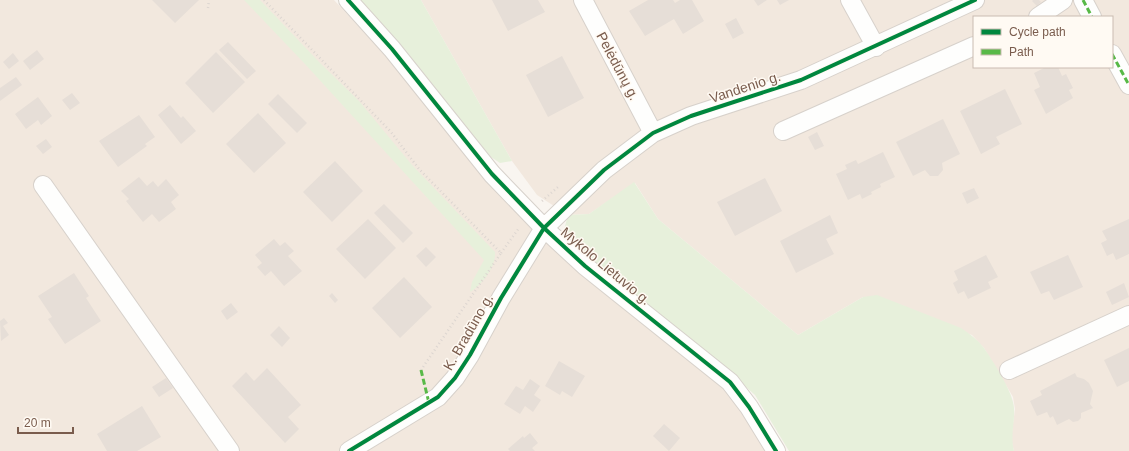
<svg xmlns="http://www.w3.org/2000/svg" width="1129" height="451" font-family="Arial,sans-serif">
<rect width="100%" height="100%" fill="#f9f5f0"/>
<path fill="#f2e8de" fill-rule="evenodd" d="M0,0H334L385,55L513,208L554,246L728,390L769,451H0Z
M421,0H1129V451H1014L1011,439L1015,409L1013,397L984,348L972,335L863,297L798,335L658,219L635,183L589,214L568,215L537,195L512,161ZM974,17H1112V67H974Z"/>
<path fill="#e7f0db" d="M244,0H260L320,63L359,101L412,165L495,252C496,267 482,285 470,292L472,282L484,260L305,64Z
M359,0H421L512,161L500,163L491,157Z
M634,182L658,219L798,335L863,297L877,295L961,328C970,334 978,340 984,348C993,361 1014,394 1014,408C1015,424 1010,434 1014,451H789L755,395L715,360L594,266L567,239L564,230L568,215L589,214Z"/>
<path fill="#e6ded7" d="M152,0H199L175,23Z
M492,0H538L545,12L508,31Z
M648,0H673L675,3L680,0H692L704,21L683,34L674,19L645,36L629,11Z
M754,0H767L758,6Z
M777,0H789L780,5Z
M1033,0H1039L1041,2L1037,6L1032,1Z
M736,18L744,33L733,39L725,24Z
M228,42L256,71L247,79L219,50Z
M37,50L44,59L30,70L23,61Z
M216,52L245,82L213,113L185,83Z
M13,53L19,61L9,69L3,62Z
M562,56L584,98L548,117L526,75Z
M1046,67H1058L1062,76L1066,74L1073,88L1069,90L1073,98L1046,114L1034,90L1040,87L1034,73Z
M16,77L22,85L0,101V88Z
M1005,89L1022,124L996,137L1000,144L981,154L960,111Z
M72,93L80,103L70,110L62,100Z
M278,94L307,123L297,133L268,104Z
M38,97L52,116L41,125L38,120L26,129L15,114Z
M170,105L181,118L183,116L196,131L181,144L158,115Z
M258,113L286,143L254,173L226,144Z
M139,115L155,137L145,144L147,146L118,167L99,141Z
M943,119L960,154L942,163L943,170L938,176H930L925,170L913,176L896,142Z
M817,132L824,146L815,150L808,137Z
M46,139L52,147L43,154L36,146Z
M883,152L895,177L880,184L881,187L871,192L872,194L862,199L860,194L848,200L836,174L847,169L845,165L856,160L858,164Z
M335,161L363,191L332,222L303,192Z
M139,177L147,186L153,181L158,187L166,179L179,195L171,202L176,209L159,222L152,214L143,222L126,201L129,199L121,191Z
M765,178L782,211L735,236L717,202Z
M974,188L979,198L967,204L962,193Z
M384,204L413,233L403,243L374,213Z
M830,215L838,233L826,239L834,254L796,273L780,241Z
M368,219L396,248L365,279L336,249Z
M1129,219V254L1116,260L1113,253L1107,256L1101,243L1107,240L1102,231Z
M274,239L280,246L285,242L294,251L288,256L302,271L284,286L271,271L265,276L257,267L262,263L255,255Z
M426,247L436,257L426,267L416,256Z
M986,255L998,277L988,282L991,288L968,299L964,291L958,294L953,283L958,280L954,271Z
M1068,255L1083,287L1054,300L1049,291L1041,294L1030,272Z
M74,273L89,296L86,298L101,321L65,344L48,319L52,317L38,296Z
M404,277L432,307L400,338L372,308Z
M1124,283L1129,297L1112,305L1106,292Z
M332,293L338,300L335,303L329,296Z
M231,303L238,312L227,320L221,311Z
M4,318L8,323L3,326L9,335L1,341L0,321Z
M279,326L290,338L282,347L270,335Z
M1129,348V381L1117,387L1104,360Z
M559,361L585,376L572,397L562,391L560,395L545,386Z
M267,368L301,405L288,417L299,429L285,443L232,386L246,372L254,381Z
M1075,373L1077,377L1084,379L1089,383L1093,391L1090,404L1093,408L1081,413V418L1078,421L1073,422L1069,419L1057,425L1053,416L1050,418L1047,412L1037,416L1030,401L1042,395L1040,391Z
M166,378L173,388L159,397L152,387Z
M530,379L540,386L534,395L541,400L533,412L525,406L520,414L504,404L516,386L523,390Z
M142,406L161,437L137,451H107L97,434Z
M664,424L680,438L669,451L653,436Z
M530,433L538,443L532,448L535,451H510L508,449L523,436L524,438Z"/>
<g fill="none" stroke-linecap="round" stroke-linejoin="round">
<g stroke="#d7d1cb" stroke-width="20">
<path id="minor" d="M348,0L392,49L492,174L544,228L585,266L730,382L749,407L776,451
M583,0L653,133
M850,0L876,47
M1083,0L1092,17
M1038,17L1063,0
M1112,54L1129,85
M783,131L974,46
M43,185L230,451
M1009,370L1129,315
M349,451L438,397L455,378L470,355L501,298L544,228L604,170L653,133L691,116L801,80L975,0"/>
</g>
<path stroke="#dcd5d0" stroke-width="2.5" stroke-dasharray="1 3" stroke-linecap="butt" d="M264,0L391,132L419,169L501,253L421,370
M208,8L209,0
M542,201L558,187
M501,253L519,228"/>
<use href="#minor" stroke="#fefefd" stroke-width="18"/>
<path stroke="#58b947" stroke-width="3" stroke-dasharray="6 3" stroke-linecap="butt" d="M1083,0L1092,17
M1112,54L1129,85
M421,370L429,403"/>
<g stroke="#fffaf3" stroke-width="6">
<path id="cycleway" d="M348,0L392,49L492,174L544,228L585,266L730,382L749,407L776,451
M349,451L438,397L455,378L470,355L501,298L544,228L604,170L653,133L691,116L801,80L975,0"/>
</g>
<use href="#cycleway" stroke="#00873e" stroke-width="4"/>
</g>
<g text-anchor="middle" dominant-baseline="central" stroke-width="3" stroke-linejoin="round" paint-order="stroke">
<g font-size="14" fill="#7a5c4d" stroke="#fffaf3">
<text transform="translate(618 66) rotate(62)">Pelėdūnų g.</text>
<text transform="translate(745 87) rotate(-18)">Vandenio g.</text>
<text transform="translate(606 266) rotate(40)">Mykolo Lietuvio g.</text>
<text transform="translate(468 332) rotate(-60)">K. Bradūno g.</text>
</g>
</g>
<rect x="973" y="16" width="140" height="52" fill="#fffaf3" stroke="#cabbb1"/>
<rect x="981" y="29" width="20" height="6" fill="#00873e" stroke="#cabbb1"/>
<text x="1009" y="36" font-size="12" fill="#7a5c4d">Cycle path</text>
<rect x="981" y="49" width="20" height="6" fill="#58b947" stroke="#cabbb1"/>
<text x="1009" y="56" font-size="12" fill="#7a5c4d">Path</text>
<path d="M18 427v6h55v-6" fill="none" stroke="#7a5c4d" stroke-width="2"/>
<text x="24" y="427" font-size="12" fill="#7a5c4d" stroke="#fffaf3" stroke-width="3" paint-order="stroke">20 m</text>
</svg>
